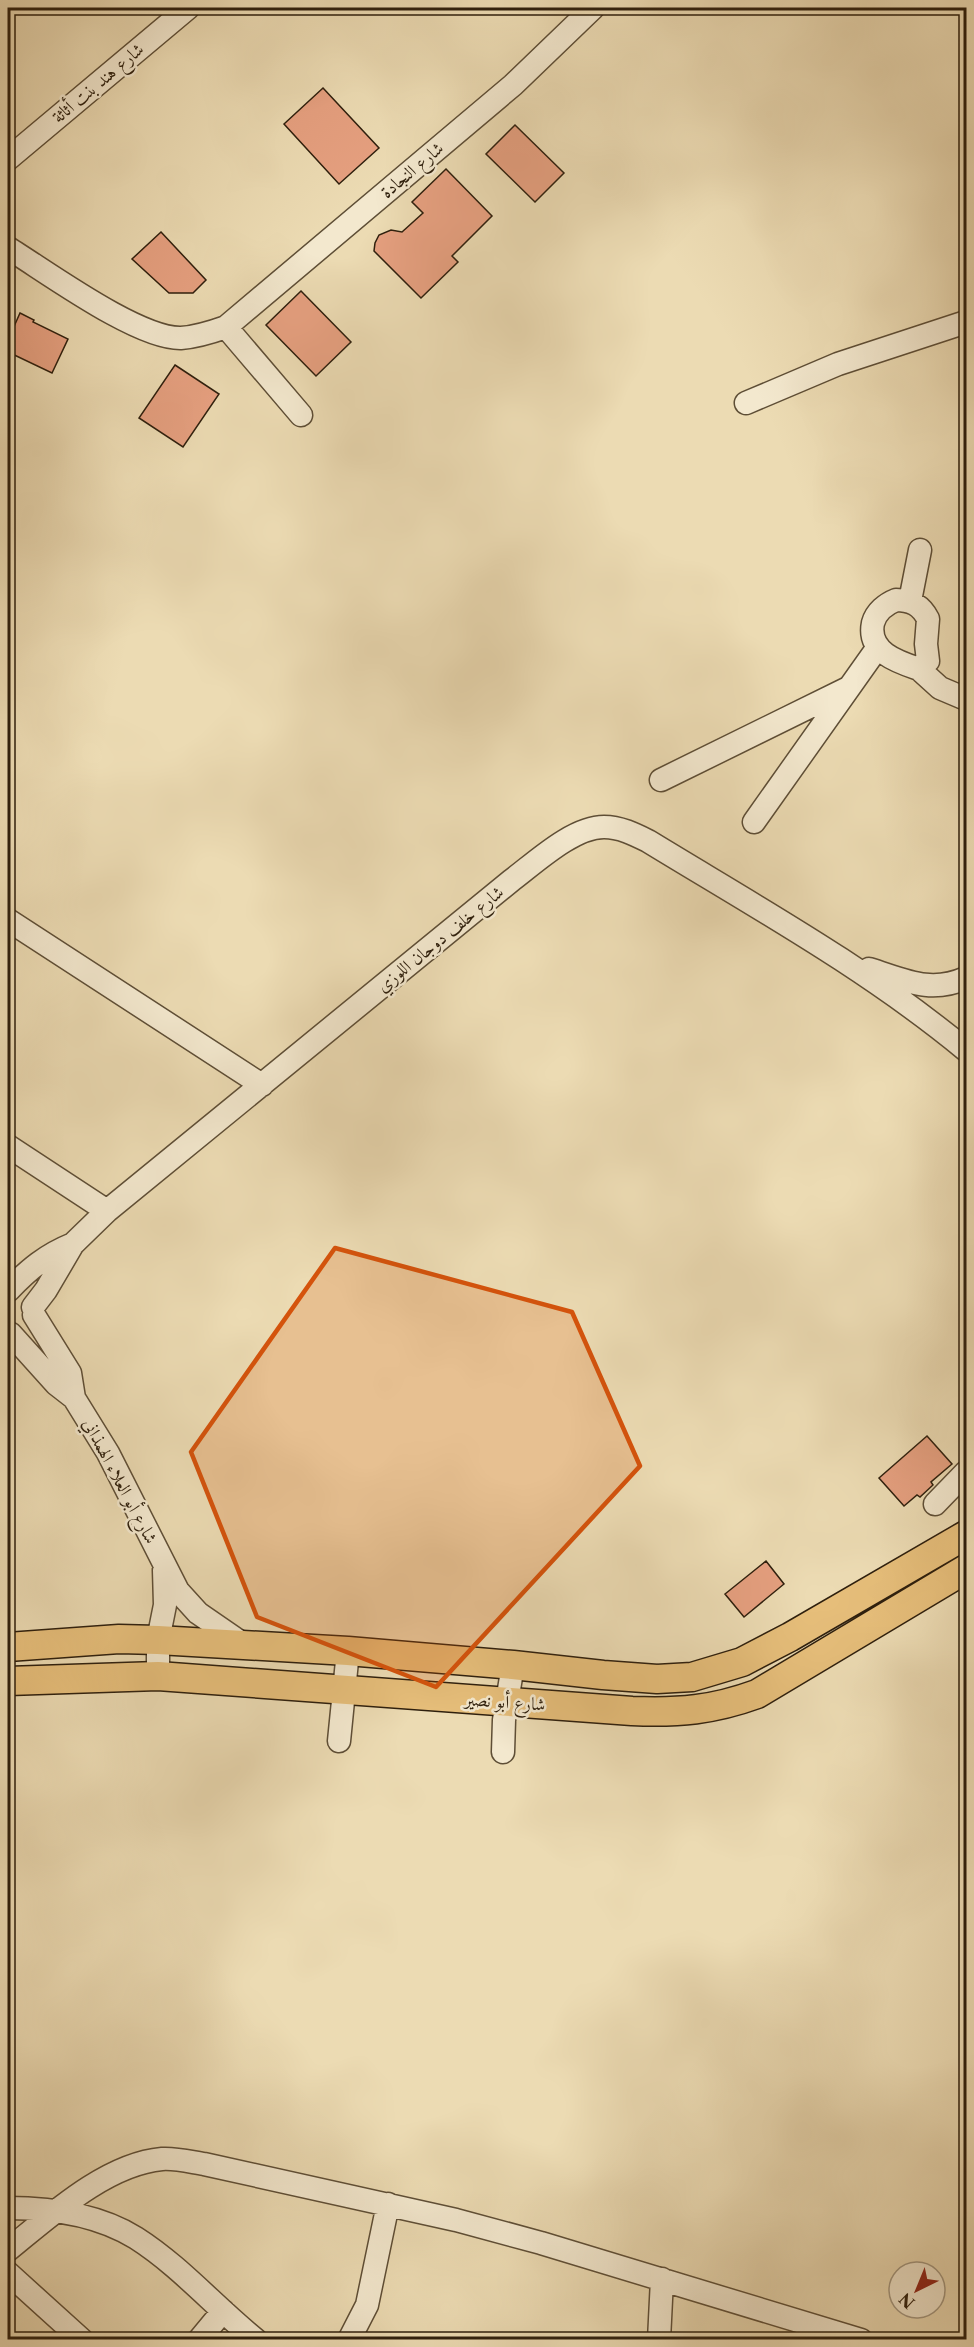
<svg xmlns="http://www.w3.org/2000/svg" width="974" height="2347" font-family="'Libre Caslon Text',Amiri,serif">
<rect width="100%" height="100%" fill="#ecdbb3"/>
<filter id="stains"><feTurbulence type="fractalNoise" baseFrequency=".00333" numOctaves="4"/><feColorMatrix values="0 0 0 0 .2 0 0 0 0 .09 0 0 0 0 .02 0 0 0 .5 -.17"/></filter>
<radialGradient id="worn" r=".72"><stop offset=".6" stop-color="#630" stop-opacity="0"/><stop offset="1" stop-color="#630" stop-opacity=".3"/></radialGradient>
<path fill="#e6a080" stroke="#2e1f0d" stroke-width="1.5" d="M323,88L379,148L339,184L284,124Z
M515,125L564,173L535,202L486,154Z
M446,169L492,216L452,256L458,262L421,298L374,251L375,243L379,235L391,230L402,232L423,213L412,202Z
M161,232L206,280L193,293H169L132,259Z
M301,291L351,342L316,376L266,325Z
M20,313L34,320L33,322L68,339L52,373L8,352V340Z
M175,365L219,394L183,447L139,418Z
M927,1436L952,1464L931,1482L933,1485L920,1497L917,1495L904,1506L879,1478Z
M766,1561L784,1584L744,1617L725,1594Z"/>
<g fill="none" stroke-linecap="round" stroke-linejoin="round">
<g stroke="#5e4e36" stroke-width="25">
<path id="minor" d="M8,159L188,8
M8,248C47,272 138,339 181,338C197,337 212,332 226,327L513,85L593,8
M226,327L301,415
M746,403L838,364L966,322
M896,600C911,600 921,605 928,619L926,644L928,661L919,669C898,662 867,652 873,623C876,612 886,604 896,600Z
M910,601L920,550
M919,669L940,688L966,699
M661,780L848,688
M754,822L878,647
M8,920L262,1085
M869,969C905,980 930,994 966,978
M8,1146L107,1211
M9,1290C29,1269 46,1255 73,1244
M33,1307L46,1290L73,1244L107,1211L512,880C536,862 573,827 604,827C620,827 634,834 648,841C756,907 868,969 966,1050
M34,1315L70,1373L74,1398L108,1453L178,1591L198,1613L243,1644
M11,1334L56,1384L74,1398
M935,1504L966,1472
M158,1676V1640L165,1605L164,1570
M339,1741L348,1651
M503,1752L504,1720L513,1665
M8,2208C51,2208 99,2215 136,2238C180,2266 215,2307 256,2340
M8,2250C50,2216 106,2164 162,2159C176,2158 191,2162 204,2164L456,2220L541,2243L861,2340
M8,2273L82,2340
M199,2340L223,2311
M349,2340L367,2305L388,2204
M659,2340L662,2279"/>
</g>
<g stroke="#2e1f0d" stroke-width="31">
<path id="major" d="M8,1647L119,1639L158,1640L348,1651L513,1665L603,1675L657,1679L692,1677L742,1662L790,1637L966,1535
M8,1681L158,1676L632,1711C679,1713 713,1710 757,1694L966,1569"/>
</g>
<use href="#minor" stroke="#f3e8ce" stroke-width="22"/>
<use href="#major" stroke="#e6be7a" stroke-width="28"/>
</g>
<path fill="#d5530c" fill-opacity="0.2" stroke="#d5530c" stroke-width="4.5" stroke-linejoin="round" d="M335,1248L572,1312L640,1466L436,1687L257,1617L191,1452Z"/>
<g text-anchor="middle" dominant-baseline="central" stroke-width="5" stroke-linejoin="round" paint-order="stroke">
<g font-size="18" fill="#2e1f0d" stroke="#f3e8ce">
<text transform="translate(98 83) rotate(-40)">شارع هند بنت أثاثة</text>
<text transform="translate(412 170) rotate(-40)">شارع النجادة</text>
<text transform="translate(440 939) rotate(-39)">شارع خلف دوجان اللوزي</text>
<text transform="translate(120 1481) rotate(62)">شارع أبو العلاء الهمذاني</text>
<text transform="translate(505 1702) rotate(4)">شارع أبو نصير</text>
</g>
</g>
<rect width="974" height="2347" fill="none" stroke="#ecdbb3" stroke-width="30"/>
<rect x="9" y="9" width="956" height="2329" fill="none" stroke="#2e1f0d" stroke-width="3"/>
<rect x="15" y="15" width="944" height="2317" fill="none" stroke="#2e1f0d" stroke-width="1.5"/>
<g transform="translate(917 2290) rotate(223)"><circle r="28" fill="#f3e8ce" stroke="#a49881" stroke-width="1.5"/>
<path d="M0-4.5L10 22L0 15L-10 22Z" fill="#8f2418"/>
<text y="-9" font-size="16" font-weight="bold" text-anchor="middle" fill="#2e1f0d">N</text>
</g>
<rect width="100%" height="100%" filter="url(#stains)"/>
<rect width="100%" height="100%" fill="url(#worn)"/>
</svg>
